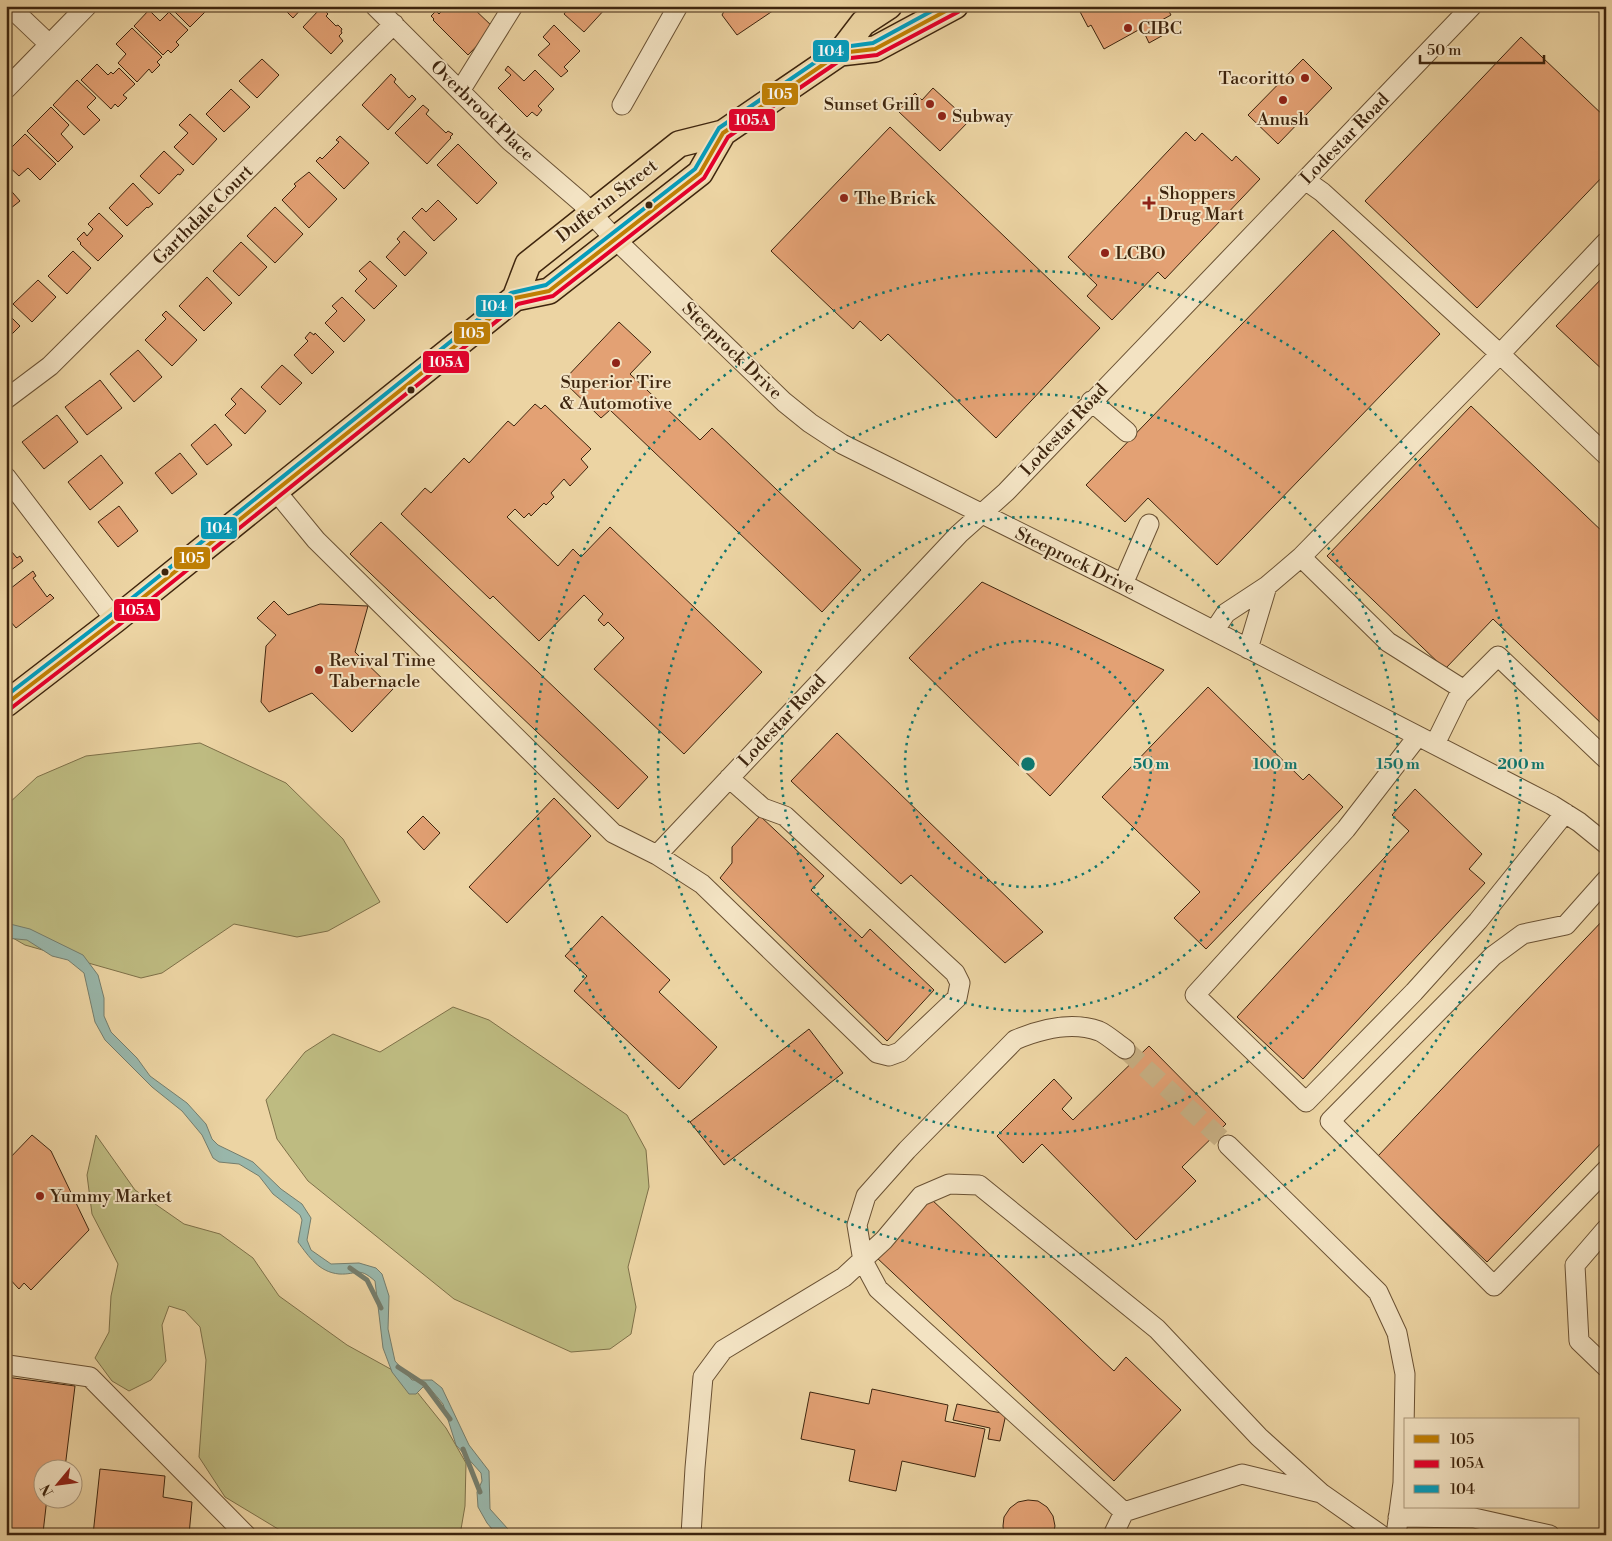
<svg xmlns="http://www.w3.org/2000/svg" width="1612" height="1541" font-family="'Libre Bodoni',serif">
<rect width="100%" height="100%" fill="#ecd4a3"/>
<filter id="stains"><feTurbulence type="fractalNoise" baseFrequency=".004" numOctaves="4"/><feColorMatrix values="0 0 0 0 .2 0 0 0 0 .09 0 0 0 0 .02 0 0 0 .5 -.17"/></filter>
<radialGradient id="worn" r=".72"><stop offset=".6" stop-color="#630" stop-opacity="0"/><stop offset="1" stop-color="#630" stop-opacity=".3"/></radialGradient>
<path fill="#bebb81" stroke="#7e7048" d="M200,743L286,783L343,839L380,902L328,931L297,937L234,924L162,973L141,978L25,945L6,934L7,805L37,777L86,756Z
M453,1007L489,1020L627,1115L646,1150L649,1187L628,1267L636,1307L631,1334L610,1349L571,1352L454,1299L308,1181L277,1139L266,1100L305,1052L333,1034L380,1052Z
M96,1135L135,1190L184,1224L220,1234L253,1258L279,1296L347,1345L405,1377L446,1428L466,1463L465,1506L460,1535H288L225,1497L199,1457L206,1360L200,1327L185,1311L169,1306L162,1325L166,1361L151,1380L129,1391L112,1381L95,1358L109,1332L111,1296L118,1264L92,1214L87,1175Z"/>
<path fill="#99b7ab" stroke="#757d6c" d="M6,923L30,929L83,955L98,975L104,998V1016L111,1032L137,1058L150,1076L187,1103L206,1124L212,1139L218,1145L253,1162L281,1189L302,1204L311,1218L307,1240L311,1250L331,1264L359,1263L376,1268L382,1274L389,1296L388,1329L395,1361L412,1380H432L442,1388L469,1445L489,1471L490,1509L508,1529L511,1535H497L487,1523L478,1507L477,1492L482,1481L481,1473L456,1445L443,1404L428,1386L423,1387L416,1394H409L392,1372L383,1348L375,1281C358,1266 358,1275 339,1274C319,1272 309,1257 298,1242L302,1220L300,1215L273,1194L259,1176L239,1164L219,1162L213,1158L202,1135L182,1111L152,1087L105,1040L95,1022L84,973L68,960L52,956L27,940L6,938Z"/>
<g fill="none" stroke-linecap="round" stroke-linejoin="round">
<path stroke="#757d6c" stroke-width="5" d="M350,1268L367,1280L381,1308
M398,1367L424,1384L450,1419
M463,1449L480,1492"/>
</g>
<path fill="#e3a174" stroke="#3e250e" d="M169,6H206L208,9L190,27Z
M281,6H304L293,18Z
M447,6H471L494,28L468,55L433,20L434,19L431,16L436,11L439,14Z
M570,6H604L606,8L584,32L564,14Z
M727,6H780L737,35L722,15Z
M1077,6H1166L1171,15L1160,21L1167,33L1149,43L1142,28L1104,49L1091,25L1088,27Z
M323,9L328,14L326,16L336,26L338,25L342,29L341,31L342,33L339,36L343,41L331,54L303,27L319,10L321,12Z
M149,10L160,21L169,12L188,30L176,42L179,45L171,53L168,50L163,55L134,26Z
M554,25L580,51L564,67L568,71L561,77L538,55L550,44L543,37Z
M132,28L162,57L157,62L160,65L152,73L149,69L137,82L118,63L126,54L116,44Z
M1521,37L1606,118V173L1477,308L1365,201Z
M262,59L279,75L257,98L239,81Z
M1303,59L1332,88L1278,144L1248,115Z
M97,64L108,75L111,72L113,74L119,68L135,84L123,95L127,98L118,107L115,104L111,109L81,80Z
M508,66L524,81L535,70L554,89L538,106L542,110L537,116L532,112L527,117L498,88L511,75L505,70Z
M391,74L396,79L394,82L409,98L412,95L416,99L388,130L362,105Z
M77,80L96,98L87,107L100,120L84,135L53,105Z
M933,88L969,121L940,151L898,111L915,93L922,100Z
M231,89L250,107L224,132L206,114Z
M423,105L429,110L426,114L446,133L448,131L453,134L450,137L451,138L427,164L395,133Z
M51,107L69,125L61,134L73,147L58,162L27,131Z
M190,114L217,139L193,165L174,147L188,133L179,125Z
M890,127L1100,328L996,438L888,334L881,341L860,321L853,329L771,251Z
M1186,132L1195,141L1202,133L1232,161L1236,156L1260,179L1165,279L1158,272L1112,320L1087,296L1097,285L1068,257Z
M25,134L56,164L40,180L28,168L19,176L6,164V153Z
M340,136L369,163L344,189L316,161L320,157L322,159L339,142L336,140Z
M458,144L497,183L477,204L437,165Z
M164,151L184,170L180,175L178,174L159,194L140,176Z
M309,172L337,199L309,228L282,200L296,186L294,184Z
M133,183L153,204L148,208L147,207L127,226L109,208Z
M6,185L20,201L6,212Z
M438,200L457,219L434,241L412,218L422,208L426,212Z
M275,207L303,234L275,263L247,236Z
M99,213L123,236L98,261L80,244L81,243L77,239L84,232L87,236L93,229L88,224Z
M1333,230L1440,334L1217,565L1148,498L1125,522L1086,485Z
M404,231L427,253L405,276L386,257L400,242L397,239Z
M241,242L267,267L239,296L213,271Z
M73,251L91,268L67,294L48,276Z
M370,261L397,286L374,309L355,291L367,279L359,271Z
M1606,274V373L1556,326Z
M207,277L232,303L204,331L179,306Z
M38,280L56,297L32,322L13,304Z
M342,297L365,320L344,342L325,323L337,311L332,306Z
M166,311L197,340L172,366L145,340L166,319L162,315Z
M6,312L20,326L6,340Z
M619,322L651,352L630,374L700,440L712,428L861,570L822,612L610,410L601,418L563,381Z
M310,332L314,335L315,333L334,352L312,374L294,355L308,341L305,338Z
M138,350L162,377L134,402L110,374Z
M282,365L302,383L280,405L261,387Z
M100,380L122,408L87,435L65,407Z
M241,388L266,411L245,434L225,415L236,404L231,399Z
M535,404L541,409L545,405L591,449L581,459L588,467L570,486L564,479L551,493L554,497L546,505L544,503L531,516L529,513L524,518L515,509L507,517L558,566L573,549L581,557L610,527L762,672L684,754L594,669L624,638L608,622L604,626L598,620L603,614L584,595L539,641L493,596L490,599L401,514L425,488L431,493L464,458L469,463L508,421L514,426Z
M1471,406L1606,535V728L1493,619L1445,669L1327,556Z
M57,415L78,442L44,469L22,442Z
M215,424L232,445L207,465L191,445Z
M180,453L197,474L172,494L155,473Z
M101,455L123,483L90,510L68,482Z
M119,506L138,531L118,547L98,522Z
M381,522L648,777L618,809L350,554Z
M6,545L17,558L20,556L23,561L6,574Z
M33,571L36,576L33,578L47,597L50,594L54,598L16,628L6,616V592Z
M982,582L1164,670L1050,796L909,658Z
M274,601L288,615L320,604L368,606L355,652L393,689L352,732L312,693L269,712L261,702L266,646L276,635L257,618Z
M1208,687L1303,780L1309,774L1343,807L1206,949L1174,918L1200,892L1102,797Z
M837,733L1043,932L1005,963L911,875L901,884L791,781Z
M1415,789L1482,854L1469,869L1485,883L1303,1079L1237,1017L1409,831L1392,815Z
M554,798L591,836L507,923L469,887Z
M423,816L440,833L424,850L407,832Z
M760,816L824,876L811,890L862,938L870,929L934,990L887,1041L720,878L732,863V847Z
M602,916L670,980L659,992L717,1047L679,1089L574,991L587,976L565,956Z
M1606,917V1138L1487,1262L1377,1157Z
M809,1029L843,1073L724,1165L690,1122Z
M1149,1046L1226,1124L1182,1167L1196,1181L1136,1240L1042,1144L1023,1163L997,1136L1054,1079L1072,1098L1062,1109L1073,1120Z
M32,1135L51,1151L89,1230L31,1290L24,1283L19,1289L6,1275V1162Z
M931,1199L1114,1371L1126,1357L1181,1410L1114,1481L876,1257Z
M6,1377L75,1386L65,1468H42V1498H47L43,1533L29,1531L28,1535H6Z
M872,1389L948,1405L945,1421L985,1429L975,1477L902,1461L896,1491L849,1481L855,1450L801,1439L810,1392L869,1404Z
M957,1404L1006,1414L1000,1441L988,1439L990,1428L953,1420Z
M100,1469L165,1476L163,1497L192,1502L189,1535H93Z
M1028,1500L1038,1501L1047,1507L1053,1516L1055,1526L1053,1535H1004L1003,1526L1004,1517L1010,1508L1018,1502Z"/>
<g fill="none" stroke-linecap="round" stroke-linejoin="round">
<path stroke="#c9b185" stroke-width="19" stroke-dasharray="19 9" stroke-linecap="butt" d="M1125,1049L1228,1145"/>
<g stroke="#6a5133" stroke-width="21">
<path id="minor" d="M9,6L49,44
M375,6L510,141L581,202L615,239L784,402L810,423L842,444L1123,584L1552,805L1579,822L1606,844
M6,89L87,6
M460,91L513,6
M622,105L678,6
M1305,180L1322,192L1500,354L1606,455
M6,399L50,366L394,24
M1091,401L1127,432
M6,477L115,620
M275,490L316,540L613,833L657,855L702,884L877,1053L889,1056L900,1052L957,998L960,983L955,973L785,816L763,808L729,778
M1301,557L1388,642L1464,690
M1123,584L1149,524
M1267,586L1301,557L1500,354L1606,242
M1214,631L1226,613L1267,586L1248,649
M1418,736L1346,829L1195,995L1306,1102L1414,992L1478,921L1565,813
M1435,744L1459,695L1498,656L1606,759
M657,855L959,534L1006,492L1472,6
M1606,880L1566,925L1523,934L1493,956L1330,1121L1494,1286L1606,1170
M1228,1145L1378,1292L1397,1333L1405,1374L1403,1483L1396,1535
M1606,1229L1575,1265L1579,1341L1606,1367
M6,1366L8,1365L90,1377L246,1535
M1124,1512L878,1289L863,1261L857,1225L866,1196L907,1150L1015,1040C1041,1029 1071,1021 1099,1031C1108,1035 1117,1044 1125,1049
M1398,1517L1474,1518L1550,1535
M691,1535L695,1468L703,1377L723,1350L844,1277L884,1240L921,1196L949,1184L979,1185L1157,1329L1259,1437L1321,1493
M1113,1535L1124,1512L1242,1474L1321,1493L1381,1535"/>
</g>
<g stroke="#3e250e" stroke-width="28">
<path id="major" d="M840,53L875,49L955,6
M515,298L528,264L679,144L723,133L840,53L863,23L889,6
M6,704L115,620L515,298L549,291L700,173L723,133"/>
</g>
<use href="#minor" stroke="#f3e3c3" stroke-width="19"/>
<use href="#major" stroke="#ecd4a3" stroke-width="25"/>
<g stroke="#f3e3c3" stroke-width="8">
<path id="bus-1" d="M6,704L115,620L515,298L549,291L700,173L723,133L840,53L875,49L955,6"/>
</g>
<g stroke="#f3e3c3" stroke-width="8">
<path id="bus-2" d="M10,709L119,625L518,304L553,296L704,178L728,137L842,59L877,55L958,12"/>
</g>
<g stroke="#f3e3c3" stroke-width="8">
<path id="bus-3" d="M6,696L111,615L511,293L546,285L695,169L719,128L836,48L873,43L941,6"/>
</g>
<use href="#bus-1" stroke="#c07f04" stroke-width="4"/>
<use href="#bus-2" stroke="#e4002b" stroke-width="4"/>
<use href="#bus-3" stroke="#069cbb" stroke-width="4"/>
</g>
<g fill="none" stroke="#0f766e" stroke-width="2.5" stroke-dasharray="2.5 5">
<circle cx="1028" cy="764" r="123"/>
<circle cx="1028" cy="764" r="247"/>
<circle cx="1028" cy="764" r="370"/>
<circle cx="1028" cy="764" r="493"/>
</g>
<g fill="#8f2418" stroke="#f3e3c3" stroke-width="2">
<circle cx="1128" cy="28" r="5"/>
<circle cx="1305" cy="78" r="5"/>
<circle cx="1283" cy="100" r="5"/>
<circle cx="930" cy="104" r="5"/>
<circle cx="942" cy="116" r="5"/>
<circle cx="844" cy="198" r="5"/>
<path d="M1146.5 195.5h5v5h5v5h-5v5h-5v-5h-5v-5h5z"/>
<circle cx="1105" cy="253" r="5"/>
<circle cx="616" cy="363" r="5"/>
<circle cx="319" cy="670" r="5"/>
<circle cx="40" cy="1196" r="5"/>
</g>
<g fill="#3e250e" stroke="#f3e3c3" stroke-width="2">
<circle cx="649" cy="205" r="4.5"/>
<circle cx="411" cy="390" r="4.5"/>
<circle cx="165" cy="572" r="4.5"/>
</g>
<g text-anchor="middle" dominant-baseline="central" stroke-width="4" stroke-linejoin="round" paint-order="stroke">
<g font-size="18" fill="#3e250e" stroke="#f3e3c3" text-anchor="start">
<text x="1138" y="28">CIBC</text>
<text x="1295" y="78" text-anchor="end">Tacoritto</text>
<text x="920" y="104" text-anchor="end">Sunset Grill</text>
<text x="952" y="116">Subway</text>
<text x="1283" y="119" text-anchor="middle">Anush</text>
<text x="1159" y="193">Shoppers<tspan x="1159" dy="21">Drug Mart</tspan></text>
<text x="854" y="198">The Brick</text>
<text x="1115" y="253">LCBO</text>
<text x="616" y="382" text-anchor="middle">Superior Tire<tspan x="616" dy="21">&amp; Automotive</tspan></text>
<text x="329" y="660">Revival Time<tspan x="329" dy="21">Tabernacle</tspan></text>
<text x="50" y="1196">Yummy Market</text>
</g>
<g font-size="18" fill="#3e250e" stroke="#f3e3c3">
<text transform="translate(482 111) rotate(44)">Overbrook Place</text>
<text transform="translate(1345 139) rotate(-46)">Lodestar Road</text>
<text transform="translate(607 201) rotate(-38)">Dufferin Street</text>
<text transform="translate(203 215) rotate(-45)">Garthdale Court</text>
<text transform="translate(732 351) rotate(44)">Steeprock Drive</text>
<text transform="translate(1064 430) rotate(-47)">Lodestar Road</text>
<text transform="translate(1075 561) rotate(26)">Steeprock Drive</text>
<text transform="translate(782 721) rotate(-47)">Lodestar Road</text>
</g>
</g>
<circle cx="1028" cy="764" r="8" fill="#0f766e" stroke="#f3e3c3" stroke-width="2.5"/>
<g font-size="15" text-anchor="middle" font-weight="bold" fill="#0f766e" stroke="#f3e3c3" stroke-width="4" stroke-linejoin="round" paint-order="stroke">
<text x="1151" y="769">50 m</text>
<text x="1275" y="769">100 m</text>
<text x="1398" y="769">150 m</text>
<text x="1521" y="769">200 m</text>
</g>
<g stroke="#f3e3c3" stroke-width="2">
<rect x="812" y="39" width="38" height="24" rx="5" fill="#069cbb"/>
<rect x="761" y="82" width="38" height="24" rx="5" fill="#c07f04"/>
<rect x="728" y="108" width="48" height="24" rx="5" fill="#e4002b"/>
<rect x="475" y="294" width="39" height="24" rx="5" fill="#069cbb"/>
<rect x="453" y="321" width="38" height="24" rx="5" fill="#c07f04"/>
<rect x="422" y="350" width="48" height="24" rx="5" fill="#e4002b"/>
<rect x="200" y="516" width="38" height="24" rx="5" fill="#069cbb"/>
<rect x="173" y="546" width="38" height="24" rx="5" fill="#c07f04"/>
<rect x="113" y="598" width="48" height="24" rx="5" fill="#e4002b"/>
</g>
<g font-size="14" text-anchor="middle" font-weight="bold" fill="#fff">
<text x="831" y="56">104</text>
<text x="780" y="99">105</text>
<text x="752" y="125">105A</text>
<text x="494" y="311">104</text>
<text x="472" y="338">105</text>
<text x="446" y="367">105A</text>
<text x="219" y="533">104</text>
<text x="192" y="563">105</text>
<text x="137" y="615">105A</text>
</g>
<rect width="1612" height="1541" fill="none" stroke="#ecd4a3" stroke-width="25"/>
<rect x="8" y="8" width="1597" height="1526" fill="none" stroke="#3e250e" stroke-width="2.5"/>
<rect x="12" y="12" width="1587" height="1516" fill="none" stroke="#3e250e"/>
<rect x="1404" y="1418" width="175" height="90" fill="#f3e3c3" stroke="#ab977b"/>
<rect x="1414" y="1435" width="25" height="8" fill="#c07f04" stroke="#ab977b"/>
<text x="1450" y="1444" font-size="15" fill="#3e250e">105</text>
<rect x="1414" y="1460" width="25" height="8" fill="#e4002b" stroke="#ab977b"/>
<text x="1450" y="1468" font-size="15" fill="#3e250e">105A</text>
<rect x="1414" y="1485" width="25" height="8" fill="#069cbb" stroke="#ab977b"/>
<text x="1450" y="1494" font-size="15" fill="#3e250e">104</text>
<g transform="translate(58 1484) rotate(241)"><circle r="24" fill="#f3e3c3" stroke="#ab977b"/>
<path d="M0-4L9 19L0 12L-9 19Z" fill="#8f2418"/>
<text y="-8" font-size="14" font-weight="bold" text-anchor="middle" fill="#3e250e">N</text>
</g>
<path d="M1420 55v8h124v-8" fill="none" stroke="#3e250e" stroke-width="2.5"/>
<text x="1427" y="55" font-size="15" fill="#3e250e" stroke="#f3e3c3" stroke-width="4" paint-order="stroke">50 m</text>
<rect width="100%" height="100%" filter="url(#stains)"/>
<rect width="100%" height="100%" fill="url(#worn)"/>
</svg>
